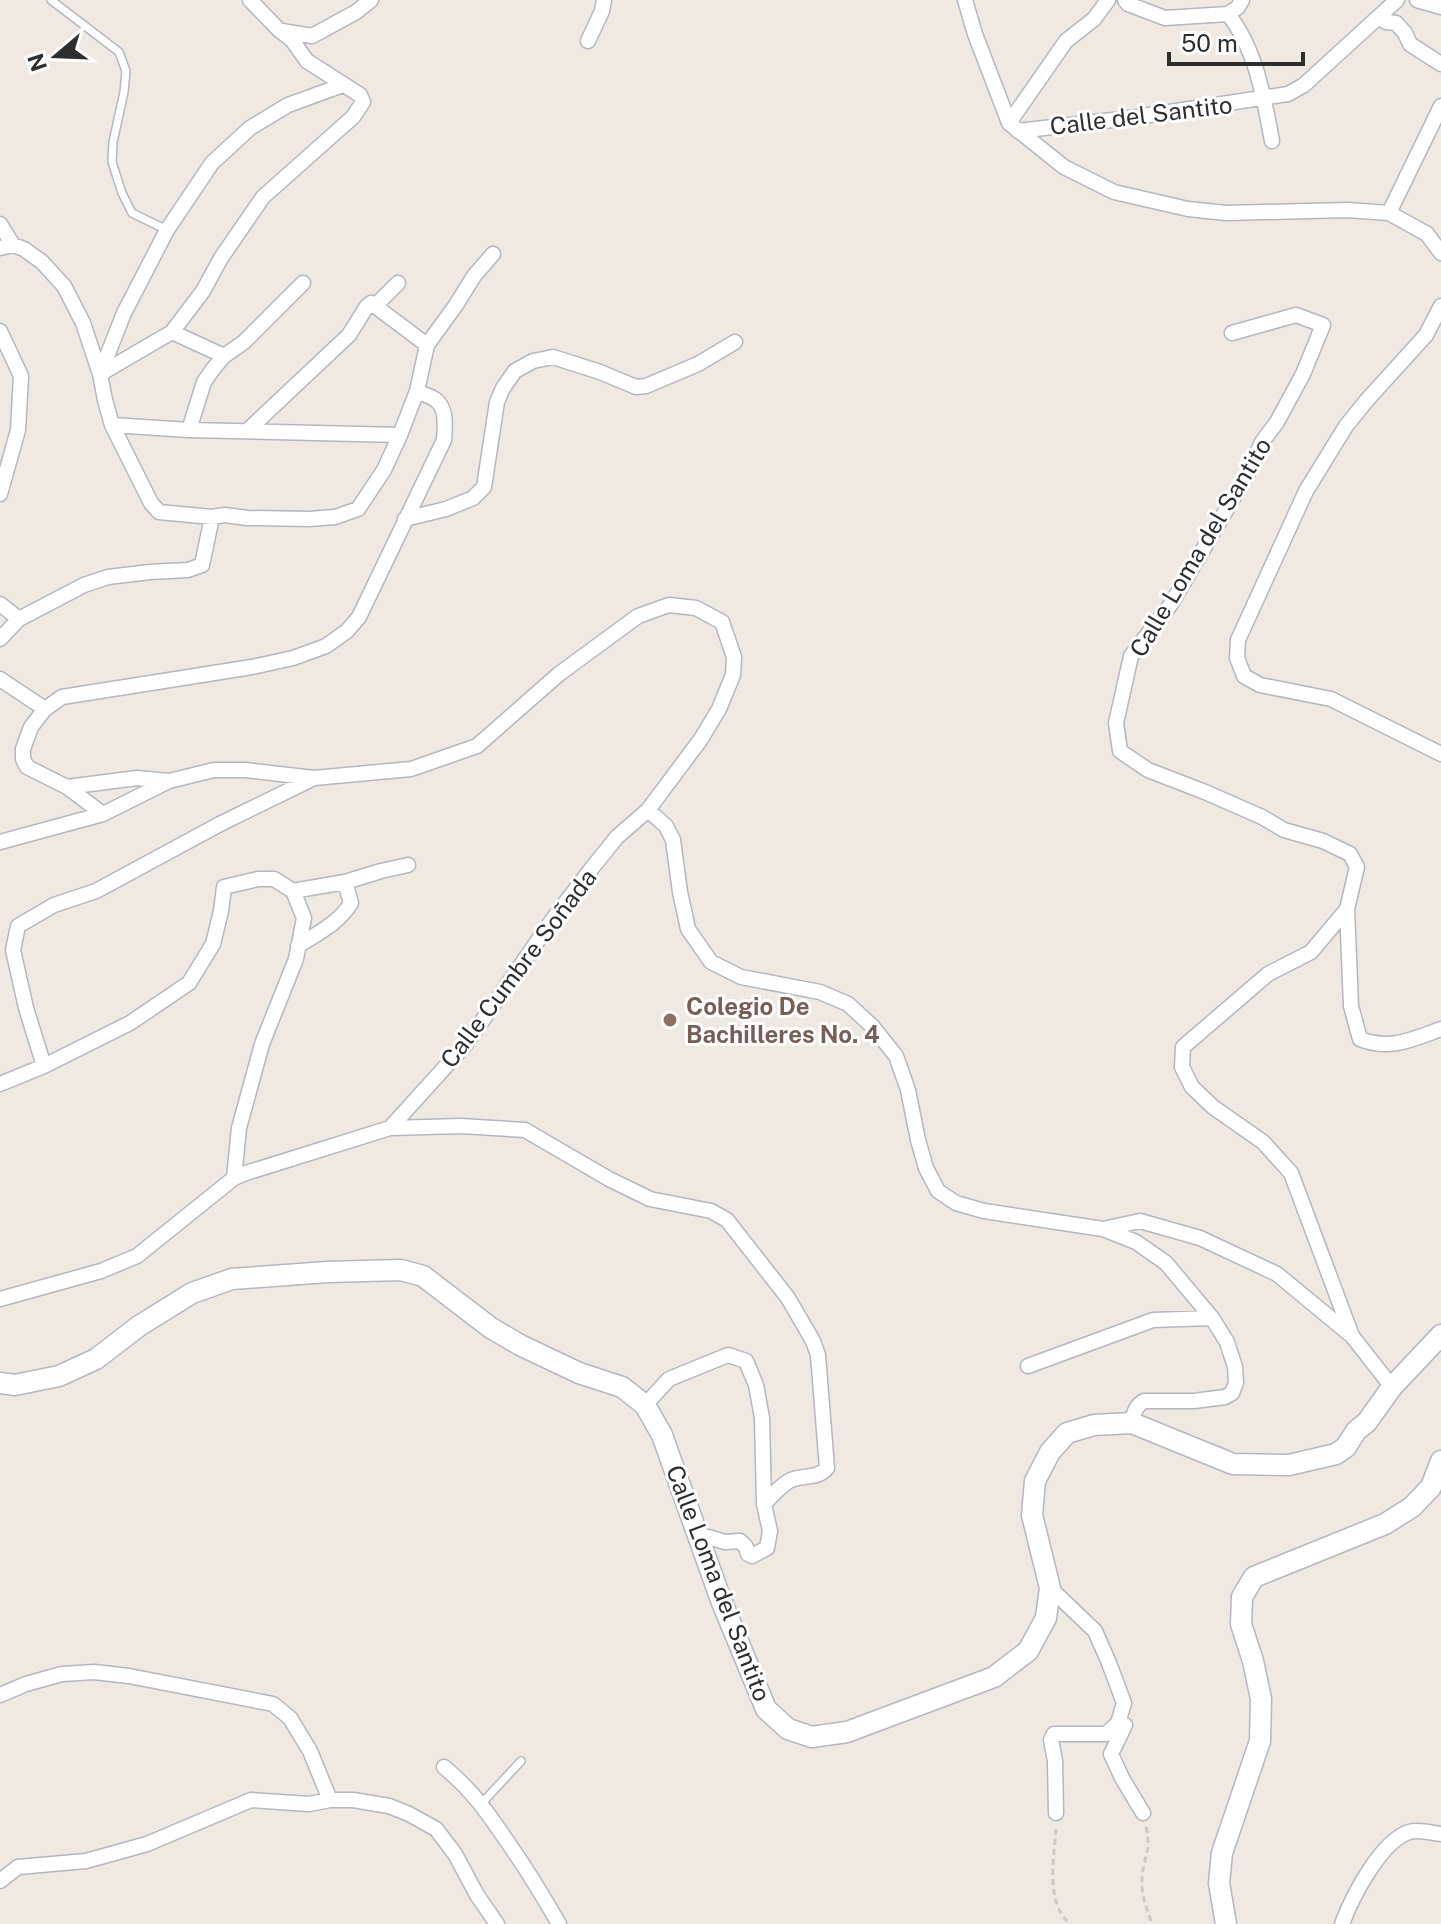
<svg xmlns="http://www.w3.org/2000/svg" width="1441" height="1924" font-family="'Public Sans',sans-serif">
<rect width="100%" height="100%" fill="#efe9e1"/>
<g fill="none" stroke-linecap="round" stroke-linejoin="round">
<g stroke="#b4b7c1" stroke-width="10">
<path id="lane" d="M51,0L119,52L126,71L124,92L113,142L112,162L122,193L132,213L167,230
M482,1803L521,1761"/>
</g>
<g stroke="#b4b7c1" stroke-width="17">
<path id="street" d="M965,0L975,34L1009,123L1064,167L1114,192L1188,209L1226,213L1347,210L1389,213L1427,234L1441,253
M1125,0L1128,4L1165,18L1228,14L1238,7L1242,0
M1417,0L1441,7
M1228,14C1256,49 1264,98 1272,141
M1382,16L1386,22L1396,23L1405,33L1410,44L1441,64
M282,31L312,36L356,12L371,0
M588,41L602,11L604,0
M1009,123L1066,41L1094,19L1108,0
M1018,131L1130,118L1288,94L1304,85L1397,0
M1389,213L1441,106
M0,224L13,245
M0,248L13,245L24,249L42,262L64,286L83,323L100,374L105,400L112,425L151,503L159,512L212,517L225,515L247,518L309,519L335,517L358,509L384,470L400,435L417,391L427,345L456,305L474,276L493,254
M376,305L398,283
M1441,306L1426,335L1367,400L1346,426L1306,491L1238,640L1237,658L1244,676L1260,685L1331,699L1441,754
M0,331L21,376L18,430L0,494
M172,332L224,356
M1232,333L1296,315L1323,325L1303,374L1277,422L1262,442L1248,473L1171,604L1131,656L1116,723L1120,751L1148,770L1205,792L1262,817L1284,830L1323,841L1350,854L1357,867L1347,909L1311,952L1268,974L1183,1047L1182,1067L1192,1087L1213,1107L1263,1142L1291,1173L1352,1336L1392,1387
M100,374L172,332L203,291L221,258L263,197L353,117L363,102L360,95L307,61L292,40L279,30L250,0
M100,374L124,313L167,230L212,163L250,128L288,105L343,85
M112,425L189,430L400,435
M189,430L204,382L213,369L224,356L244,342L303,283
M247,431L349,335L367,306L371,303L427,345
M405,519L446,509L473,498L484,487L497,402L503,388L515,371L533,361L553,357L600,372L636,387L646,386L698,364L735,342
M0,604L19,619
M0,639L19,619L84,585L108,577L150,572L188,570L202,565L212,517
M0,679L45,709
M67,787L137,778L169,781L214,770H245L314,778L411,769L477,746L559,674L638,616L669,605L696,608L722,622L734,657L733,675L719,709L701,739L648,810L617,837L592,868L553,919L466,1044L390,1128
M648,810L666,826L673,840L680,892L688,929L711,962L741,977L820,992L848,1004L873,1027L896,1056L908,1090L918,1140L926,1168L938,1191L956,1203L984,1211L1103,1229L1136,1242L1166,1263L1212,1318L1227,1342L1235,1367L1236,1383L1232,1393L1225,1397L1194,1401H1144C1135,1406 1134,1413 1132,1423
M103,814L67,787L27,767L23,759V749L31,727L45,709L62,697L252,667L293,658L326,646L347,631L359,617L444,440C445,427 447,409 436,400C431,396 422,394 417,391
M0,842L103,814L169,781
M293,891L345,882L381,871L408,865
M1347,909L1351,1006L1360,1039C1390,1051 1413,1039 1441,1029
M298,946C318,933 339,923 351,903L345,882
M44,1066L26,1008L13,950L18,926L54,905L96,891L220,824L314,778
M0,1084L44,1066L130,1023L189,983L213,944L221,911L224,887L258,879H274L293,891L304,918L296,959L262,1044L239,1128L234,1178
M1103,1229L1140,1221L1200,1238L1277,1274L1352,1336
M0,1299L101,1271L137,1256L234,1178L246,1173L390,1128L461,1126L525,1130L609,1179L650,1199L711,1211L727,1220L788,1298L813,1341L818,1355L827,1468C817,1480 802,1474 789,1481C780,1486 771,1497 764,1504
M1028,1366L1153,1320L1212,1318
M645,1405L669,1379L728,1355L746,1361L756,1385L762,1418L764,1504L770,1531L767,1548L752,1556L748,1554L746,1547L740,1541L725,1542L708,1537L700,1539
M1050,1588L1095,1631L1109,1663L1124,1703L1118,1723L1106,1734H1054L1051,1740L1055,1761L1056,1813
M0,1695L26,1684L62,1674L94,1672L129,1676L273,1704L290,1718L310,1751L330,1800
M1118,1723L1125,1725L1111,1754L1122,1778L1143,1813
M444,1767C474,1792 487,1812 509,1844C527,1870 543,1896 559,1924
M0,1881L18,1867L86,1861L147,1844L251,1800L309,1804L330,1800H353L389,1806L409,1814L436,1829L455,1854L477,1895L497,1924
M1342,1924C1352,1897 1381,1841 1409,1832C1418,1829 1432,1833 1441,1834"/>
</g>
<g stroke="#b4b7c1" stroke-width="23">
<path id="secondary" d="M0,1383L15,1385L59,1376L96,1359L139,1326L192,1293L232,1279L327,1272L401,1270L423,1276L491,1328L520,1345L579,1373L622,1387L645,1405L662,1435L721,1600L766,1709L788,1729L812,1737L847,1732L994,1677L1028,1651L1046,1618L1050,1588L1032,1515L1035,1481L1050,1452L1067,1433L1094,1425L1132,1423L1233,1464L1289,1465L1336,1454L1346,1447L1356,1431L1367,1422L1392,1387L1441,1335
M1226,1924L1219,1883L1222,1853L1260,1741L1261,1699L1253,1661L1241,1624L1242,1597L1254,1577L1385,1524L1412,1507L1431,1487L1441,1461"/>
</g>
<path stroke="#c9c9c9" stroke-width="3" stroke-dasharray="6 4" stroke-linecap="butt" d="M1146,1827C1152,1851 1143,1857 1142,1879C1141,1895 1147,1909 1152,1924
M1056,1829C1054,1858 1045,1903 1070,1924"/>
<use href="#lane" stroke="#fff" stroke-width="7"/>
<use href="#street" stroke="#fff" stroke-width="14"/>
<use href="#secondary" stroke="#fff" stroke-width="20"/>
</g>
<circle fill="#8d6e63" stroke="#fff" stroke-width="3" cx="670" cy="1020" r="8"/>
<g text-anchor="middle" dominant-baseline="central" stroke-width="6" stroke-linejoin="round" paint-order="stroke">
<g font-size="24" fill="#2e2e2e" stroke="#fff">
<text transform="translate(1141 115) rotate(-7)">Calle del Santito</text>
<text transform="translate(1200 547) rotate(-59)">Calle Loma del Santito</text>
<text transform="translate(518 968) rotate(-53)">Calle Cumbre Soñada</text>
<text transform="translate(719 1583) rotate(69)">Calle Loma del Santito</text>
</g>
<g font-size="24" font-weight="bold" fill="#785e54" stroke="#fff" text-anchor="start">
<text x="686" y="1006">Colegio De<tspan x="686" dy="28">Bachilleres No. 4</tspan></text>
</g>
</g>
<g transform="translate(56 56) rotate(251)" stroke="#ffffff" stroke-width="6" paint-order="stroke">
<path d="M0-6L14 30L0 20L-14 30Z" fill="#2e2e2e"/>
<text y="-12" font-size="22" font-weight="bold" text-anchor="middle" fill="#2e2e2e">N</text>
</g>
<path d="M1169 52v12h134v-12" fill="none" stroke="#2e2e2e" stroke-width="4"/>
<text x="1181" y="52" font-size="24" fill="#2e2e2e" stroke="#ffffff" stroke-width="6" paint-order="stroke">50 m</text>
</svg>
